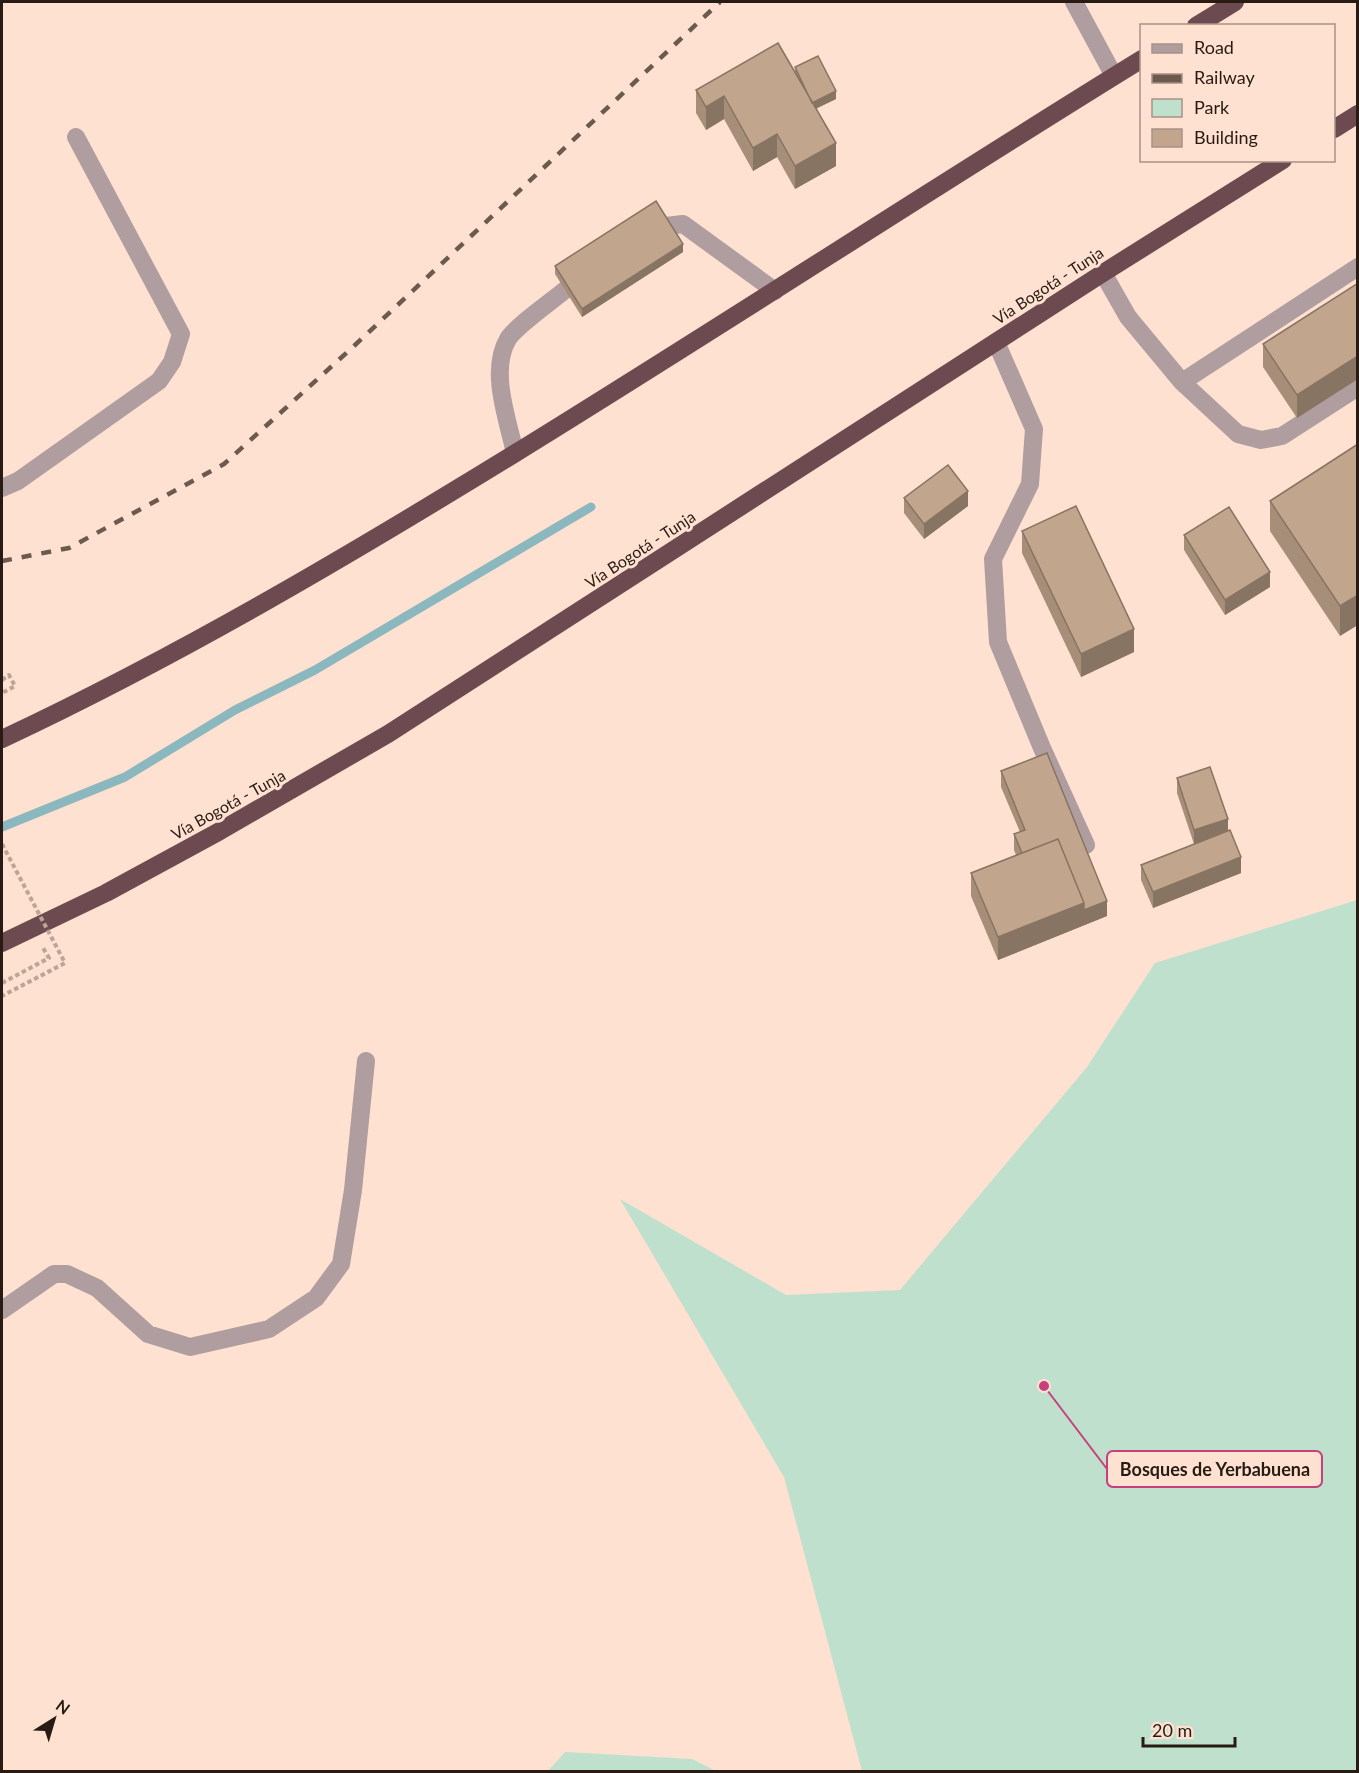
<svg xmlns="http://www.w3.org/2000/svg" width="1359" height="1773" font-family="Lato,sans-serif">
<rect width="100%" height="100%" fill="#fee1d0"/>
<path fill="#bee0cd" d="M1357,900V1771H862L784,1477L620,1199L786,1295L900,1290L1087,1067L1155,963Z
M565,1752L692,1759L716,1771H548Z"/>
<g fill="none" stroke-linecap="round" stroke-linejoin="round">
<path stroke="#8bb7bf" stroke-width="9" d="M2,827L125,777L235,710L315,670L591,507"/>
<path stroke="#bca496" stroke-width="4" stroke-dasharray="4.5 3" stroke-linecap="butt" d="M2,680L9,675L15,686L2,693
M2,983L49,958L43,948"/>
<path stroke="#af9d9f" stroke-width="18" d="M1074,2L1114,76
M666,226L683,224L775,291
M1103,273L1128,317L1182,382L1238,434L1261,440L1282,436L1358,387
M996,342L1034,429L1030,484L993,559L998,642L1042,748L1086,845
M1182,382L1358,267
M515,453C508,420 489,371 508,339C516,326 552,301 565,290
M2,488L18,481L159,381L172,362L181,334L76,137
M2,1310L54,1274H67L97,1288L148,1334L190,1347L269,1329L316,1298L341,1264L353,1190L366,1061"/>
<path stroke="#6d4a4f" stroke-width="18" d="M1196,26L1235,2
M1334,129L1358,114
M2,739C179,656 348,556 514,454C725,324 931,189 1142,59
M2,943L106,893L220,831L388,734L1103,273L1283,160"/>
<path stroke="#6c5a4f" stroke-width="4.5" stroke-dasharray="10 10" stroke-linecap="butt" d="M2,561L69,548L224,464L354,346L720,2"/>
<path stroke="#bca496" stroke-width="4" stroke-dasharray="4.5 3" stroke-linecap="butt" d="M2,844L65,963L2,996"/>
</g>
<path fill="#a78e79" d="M795,67L836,99L816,109L836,166L795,189L777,157L753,171L724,119L706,130L696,113V90L795,72Z
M683,252L582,317L555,274V266Z
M1358,283L1297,418L1263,367V344Z
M1358,444L1340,636L1270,531V501Z
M904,498L968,506L924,539L904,513Z
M1022,531L1134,652L1081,677L1022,553Z
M1184,535L1270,587L1225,615L1184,550Z
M1001,771L1107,916L998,960L971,896V873L1016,855L1014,850V834L1020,832L1001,787Z
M1177,778L1228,831L1241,873L1153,908L1141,880V865L1194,844L1177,793Z"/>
<path fill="#887463" d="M836,91V99L812,110V103Z
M724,96V119L706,130V107Z
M777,134V157L753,171V148Z
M836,143V166L795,189V166Z
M683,244V252L582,317V309Z
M1358,356V379L1297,418V395Z
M968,491V506L924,539V524Z
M1270,572V587L1225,615V600Z
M1358,595V625L1340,636V606Z
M1134,629V652L1081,677V654Z
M1228,819V834L1194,846V830Z
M1241,857V873L1153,908V892Z
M1107,901V916L998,960V937L1084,903Z"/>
<path fill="#c2a58d" stroke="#887463" stroke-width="1.5" d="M778,43L836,143L795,166L777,134L753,148L724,96L706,107L696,90Z
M818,56L836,91L812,103L795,67Z
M656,201L683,244L582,309L555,266Z
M1358,283V356L1297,395L1263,344Z
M1358,444V595L1340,606L1270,501Z
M948,465L968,491L924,524L904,498Z
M1076,506L1134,629L1081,654L1022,531Z
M1229,507L1270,572L1225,600L1184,535Z
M1047,753L1107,901L1084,910V903L1058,839L1022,853L1014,834L1025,830L1001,771Z
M1210,767L1228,819L1194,830L1177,778Z
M1230,830L1241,857L1153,892L1141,865Z
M1058,839L1084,903L998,937L971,873Z"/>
<g text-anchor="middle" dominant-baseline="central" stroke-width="6" stroke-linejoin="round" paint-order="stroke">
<g font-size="16" fill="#281b14" stroke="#fee1d0">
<text transform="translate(1048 285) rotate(-33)">Vía Bogotá - Tunja</text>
<text transform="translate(640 549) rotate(-33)">Vía Bogotá - Tunja</text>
<text transform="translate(228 804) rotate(-29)">Vía Bogotá - Tunja</text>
</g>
</g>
<path fill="none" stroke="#c73f7c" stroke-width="2" d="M1044 1386L1107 1469"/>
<circle fill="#c73f7c" stroke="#fee1d0" stroke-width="2" cx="1044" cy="1386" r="6"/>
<rect fill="#fee1d0" stroke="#c73f7c" stroke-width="2" x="1107" y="1451" width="215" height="36" rx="6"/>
<g font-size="18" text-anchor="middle" font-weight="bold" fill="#281b14">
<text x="1215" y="1476">Bosques de Yerbabuena</text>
</g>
<rect width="1359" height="1773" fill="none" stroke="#281b14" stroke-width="6"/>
<rect x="1140" y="24" width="195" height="138" fill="#fee1d0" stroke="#a89285" stroke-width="1.5"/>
<rect x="1152" y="44" width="30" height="9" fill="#af9d9f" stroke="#a89285" stroke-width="1.5"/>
<text x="1194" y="54" font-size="18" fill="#281b14">Road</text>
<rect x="1152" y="74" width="30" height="9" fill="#6c5a4f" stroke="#a89285" stroke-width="1.5"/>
<text x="1194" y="84" font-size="18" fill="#281b14">Railway</text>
<rect x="1152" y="99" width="30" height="18" fill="#bee0cd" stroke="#a89285" stroke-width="1.5"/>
<text x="1194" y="114" font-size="18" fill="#281b14">Park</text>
<rect x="1152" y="129" width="30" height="18" fill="#c2a58d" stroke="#a89285" stroke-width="1.5"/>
<text x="1194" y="144" font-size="18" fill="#281b14">Building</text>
<g transform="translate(54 1719) rotate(37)" stroke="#fee1d0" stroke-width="4.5" paint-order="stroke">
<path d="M0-4.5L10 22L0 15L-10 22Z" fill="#281b14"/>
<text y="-9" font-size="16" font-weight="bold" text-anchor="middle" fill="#281b14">N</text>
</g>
<path d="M1143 1737v9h92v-9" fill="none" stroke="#281b14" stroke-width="3"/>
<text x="1152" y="1737" font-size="18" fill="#281b14" stroke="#fee1d0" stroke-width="4.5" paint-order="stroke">20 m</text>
</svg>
